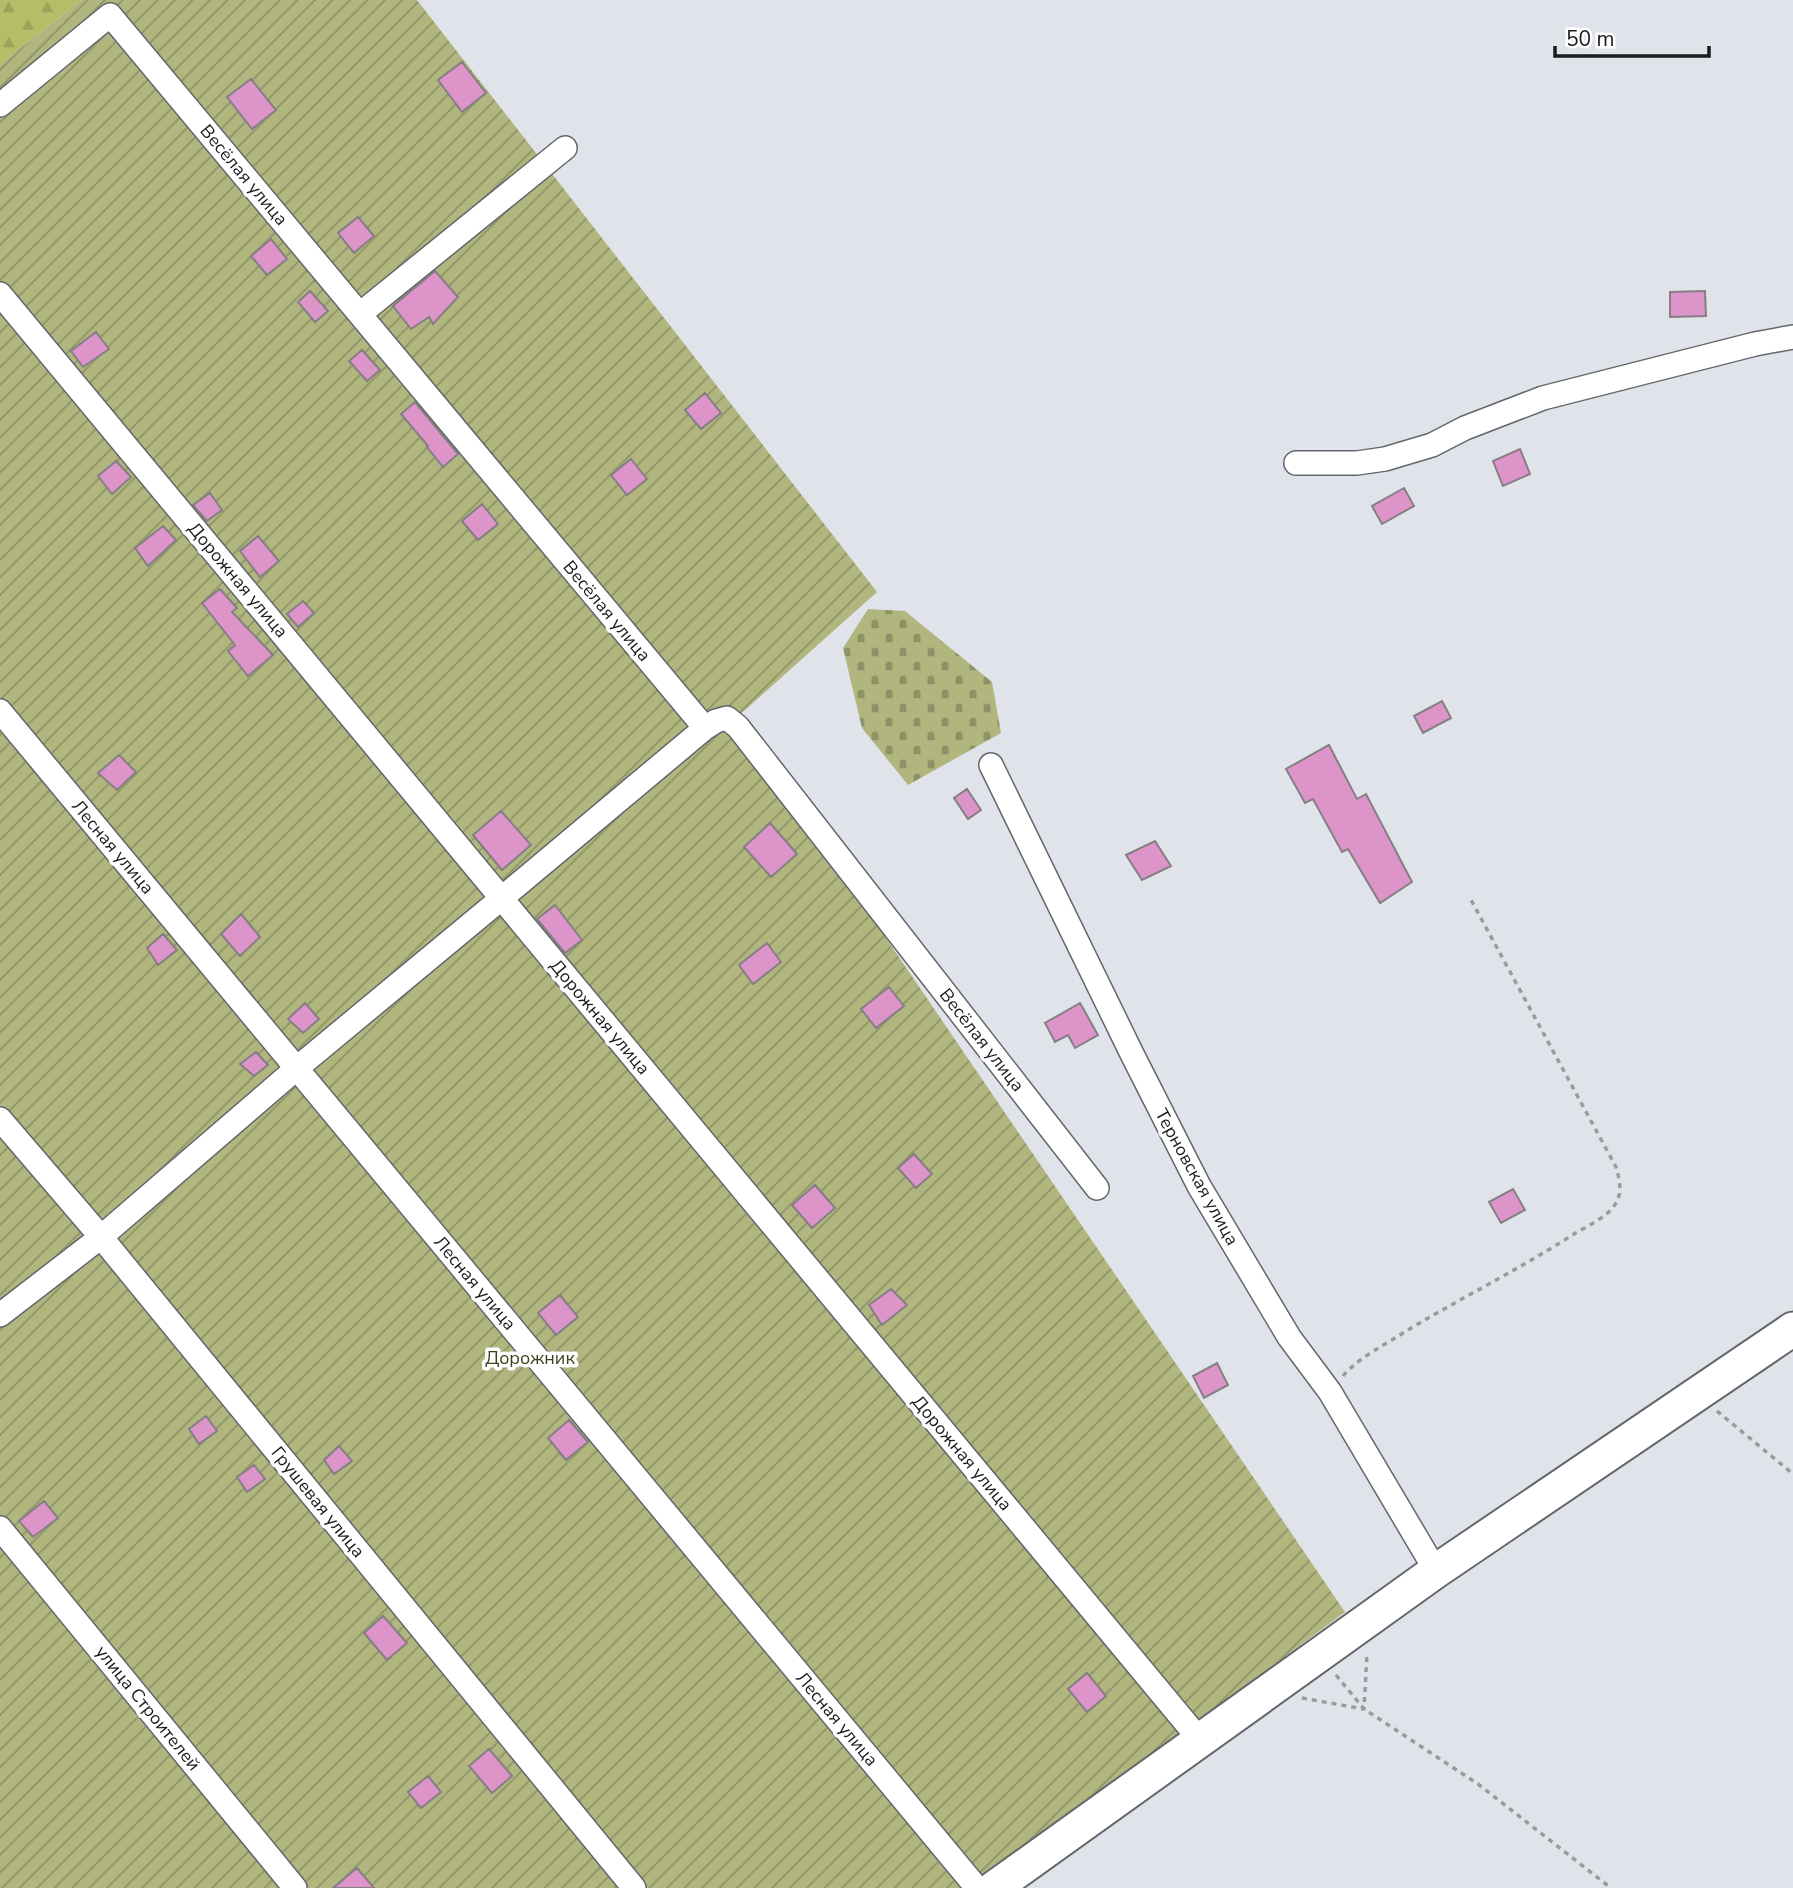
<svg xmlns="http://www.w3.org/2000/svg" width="1793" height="1888" font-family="'Nunito Sans',sans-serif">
<defs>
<pattern id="forest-firs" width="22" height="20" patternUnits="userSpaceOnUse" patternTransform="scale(1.75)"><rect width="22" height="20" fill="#b5bd67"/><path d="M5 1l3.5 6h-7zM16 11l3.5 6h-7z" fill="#9ba259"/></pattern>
<pattern id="cemetery-stones" width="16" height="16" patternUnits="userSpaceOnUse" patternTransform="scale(1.75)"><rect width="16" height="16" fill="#b0b67e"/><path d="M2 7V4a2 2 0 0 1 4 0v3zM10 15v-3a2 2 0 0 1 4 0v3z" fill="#8e9367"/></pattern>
<pattern id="garden-furrows" width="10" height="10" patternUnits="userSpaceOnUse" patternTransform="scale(1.75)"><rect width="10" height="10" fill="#b0b67e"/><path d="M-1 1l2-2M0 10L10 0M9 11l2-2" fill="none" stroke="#8e9367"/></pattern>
</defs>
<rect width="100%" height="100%" fill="#e0e3e9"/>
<path fill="url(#forest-firs)" d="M0,0H81L0,65Z"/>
<path fill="url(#cemetery-stones)" d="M868,609L905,611L992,682L1001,733L908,785L862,728L843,648Z"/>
<path fill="url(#garden-furrows)" d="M81,0H417L877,592L736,718L1345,1612L972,1888H0V65Z"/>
<path fill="#dc94c9" stroke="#857f83" stroke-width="2" d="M462,62L486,93L462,112L438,80Z
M251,79L276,110L252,129L227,97Z
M358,217L374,236L354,253L338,233Z
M271,239L287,259L267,275L251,256Z
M435,271L458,297L433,324L429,317L411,329L393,306Z
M310,291L328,311L315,322L298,302Z
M1705,291L1706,316L1670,317V292Z
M96,332L109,349L83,367L71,351Z
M362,350L380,370L367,381L349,361Z
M705,393L721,413L701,429L685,410Z
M415,402L458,454L443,467L427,447L428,446L401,414Z
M1520,449L1530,474L1503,486L1493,461Z
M631,459L647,479L627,495L611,475Z
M116,461L131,477L112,494L98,476Z
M1404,488L1414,506L1382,524L1372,506Z
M210,493L222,510L207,521L193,505Z
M482,504L498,524L478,540L462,521Z
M163,526L176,540L148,566L135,548Z
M258,536L279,561L260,577L240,551Z
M220,589L237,608L232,612L273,655L248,676L228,651L235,645L202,603Z
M303,601L314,613L298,627L287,614Z
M1442,701L1451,718L1423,733L1414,716Z
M1329,745L1357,799L1366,794L1412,882L1380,903L1348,849L1342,852L1313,799L1305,803L1286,769Z
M119,755L136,772L117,790L98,773Z
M967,789L981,810L968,819L954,798Z
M501,811L531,845L502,870L473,835Z
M770,823L797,854L771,877L744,847Z
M1155,841L1171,866L1142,880L1126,855Z
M555,905L582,940L565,953L537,919Z
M241,914L260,937L240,956L221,934Z
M163,934L177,950L158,965L147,948Z
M767,943L781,962L753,984L739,965Z
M889,987L904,1006L876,1028L861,1009Z
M305,1003L319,1019L303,1033L288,1019Z
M1080,1003L1098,1035L1075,1048L1068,1035L1055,1042L1045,1023Z
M256,1052L268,1065L254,1076L240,1064Z
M914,1154L932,1174L916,1188L898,1168Z
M815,1185L835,1208L812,1228L792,1205Z
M1513,1189L1525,1210L1501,1223L1489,1202Z
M891,1289L907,1305L882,1325L869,1305Z
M560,1295L578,1317L556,1335L538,1313Z
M1217,1363L1228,1385L1204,1398L1193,1376Z
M206,1416L217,1431L199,1444L189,1429Z
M569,1420L588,1442L566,1460L548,1438Z
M339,1446L352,1461L334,1474L324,1460Z
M254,1465L265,1479L247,1492L237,1477Z
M44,1501L58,1518L33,1537L19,1521Z
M383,1616L407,1643L387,1660L364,1633Z
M1087,1673L1106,1696L1087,1712L1068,1689Z
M489,1749L512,1776L492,1793L469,1766Z
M428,1776L441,1792L421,1808L408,1792Z
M357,1868L374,1888H333Z"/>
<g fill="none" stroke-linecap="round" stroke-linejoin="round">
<g stroke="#63666b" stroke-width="26">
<path id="street" d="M0,105L110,15L705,728L716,721L727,718L738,727L1097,1188
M0,294L1200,1740
M360,314L565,148
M1296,463H1357L1385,459L1432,445L1465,428L1543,398L1755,344L1793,337
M0,711L977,1888
M991,765L1132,1054L1199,1186L1289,1337L1330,1392L1436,1571
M0,1119L101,1237L634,1888
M0,1315L101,1237L297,1068L502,898L705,728
M0,1528L295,1888"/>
</g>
<g stroke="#63666b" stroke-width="37">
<path id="secondary" d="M994,1888L1436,1571L1793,1329"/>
</g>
<path stroke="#989ba0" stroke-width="3.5" stroke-dasharray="5 5" stroke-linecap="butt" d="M1343,1376C1358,1358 1383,1346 1403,1333C1459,1299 1518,1270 1574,1234C1587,1226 1608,1217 1616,1203C1623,1191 1619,1178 1616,1167L1470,898
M1717,1411L1793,1474
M1336,1675L1364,1709L1478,1784L1611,1888
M1302,1698L1364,1709L1367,1654"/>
<use href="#street" stroke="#fff" stroke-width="23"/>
<use href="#secondary" stroke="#fff" stroke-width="33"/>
</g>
<g text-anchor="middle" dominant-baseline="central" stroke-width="7" stroke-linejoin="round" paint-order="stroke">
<g font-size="18" fill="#191b1d" stroke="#fff">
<text transform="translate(244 175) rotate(50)">Весёлая улица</text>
<text transform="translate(238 580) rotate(50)">Дорожная улица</text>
<text transform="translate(607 611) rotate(50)">Весёлая улица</text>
<text transform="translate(113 847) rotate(50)">Лесная улица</text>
<text transform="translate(600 1017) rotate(50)">Дорожная улица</text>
<text transform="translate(982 1040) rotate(52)">Весёлая улица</text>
<text transform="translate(1197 1177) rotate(61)">Терновская улица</text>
<text transform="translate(475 1283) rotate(50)">Лесная улица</text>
<text transform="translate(962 1453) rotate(50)">Дорожная улица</text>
<text transform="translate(318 1502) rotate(51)">Грушевая улица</text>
<text transform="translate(148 1708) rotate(51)">улица Строителей</text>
<text transform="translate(837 1719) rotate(50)">Лесная улица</text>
</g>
<g font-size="18" fill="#3d401b" stroke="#fff">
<text x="530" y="1358">Дорожник</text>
</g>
</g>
<path d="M1555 46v10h154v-10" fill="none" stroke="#191b1d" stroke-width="3.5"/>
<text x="1566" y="46" font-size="21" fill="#191b1d" stroke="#ffffff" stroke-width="5" paint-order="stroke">50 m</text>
</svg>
